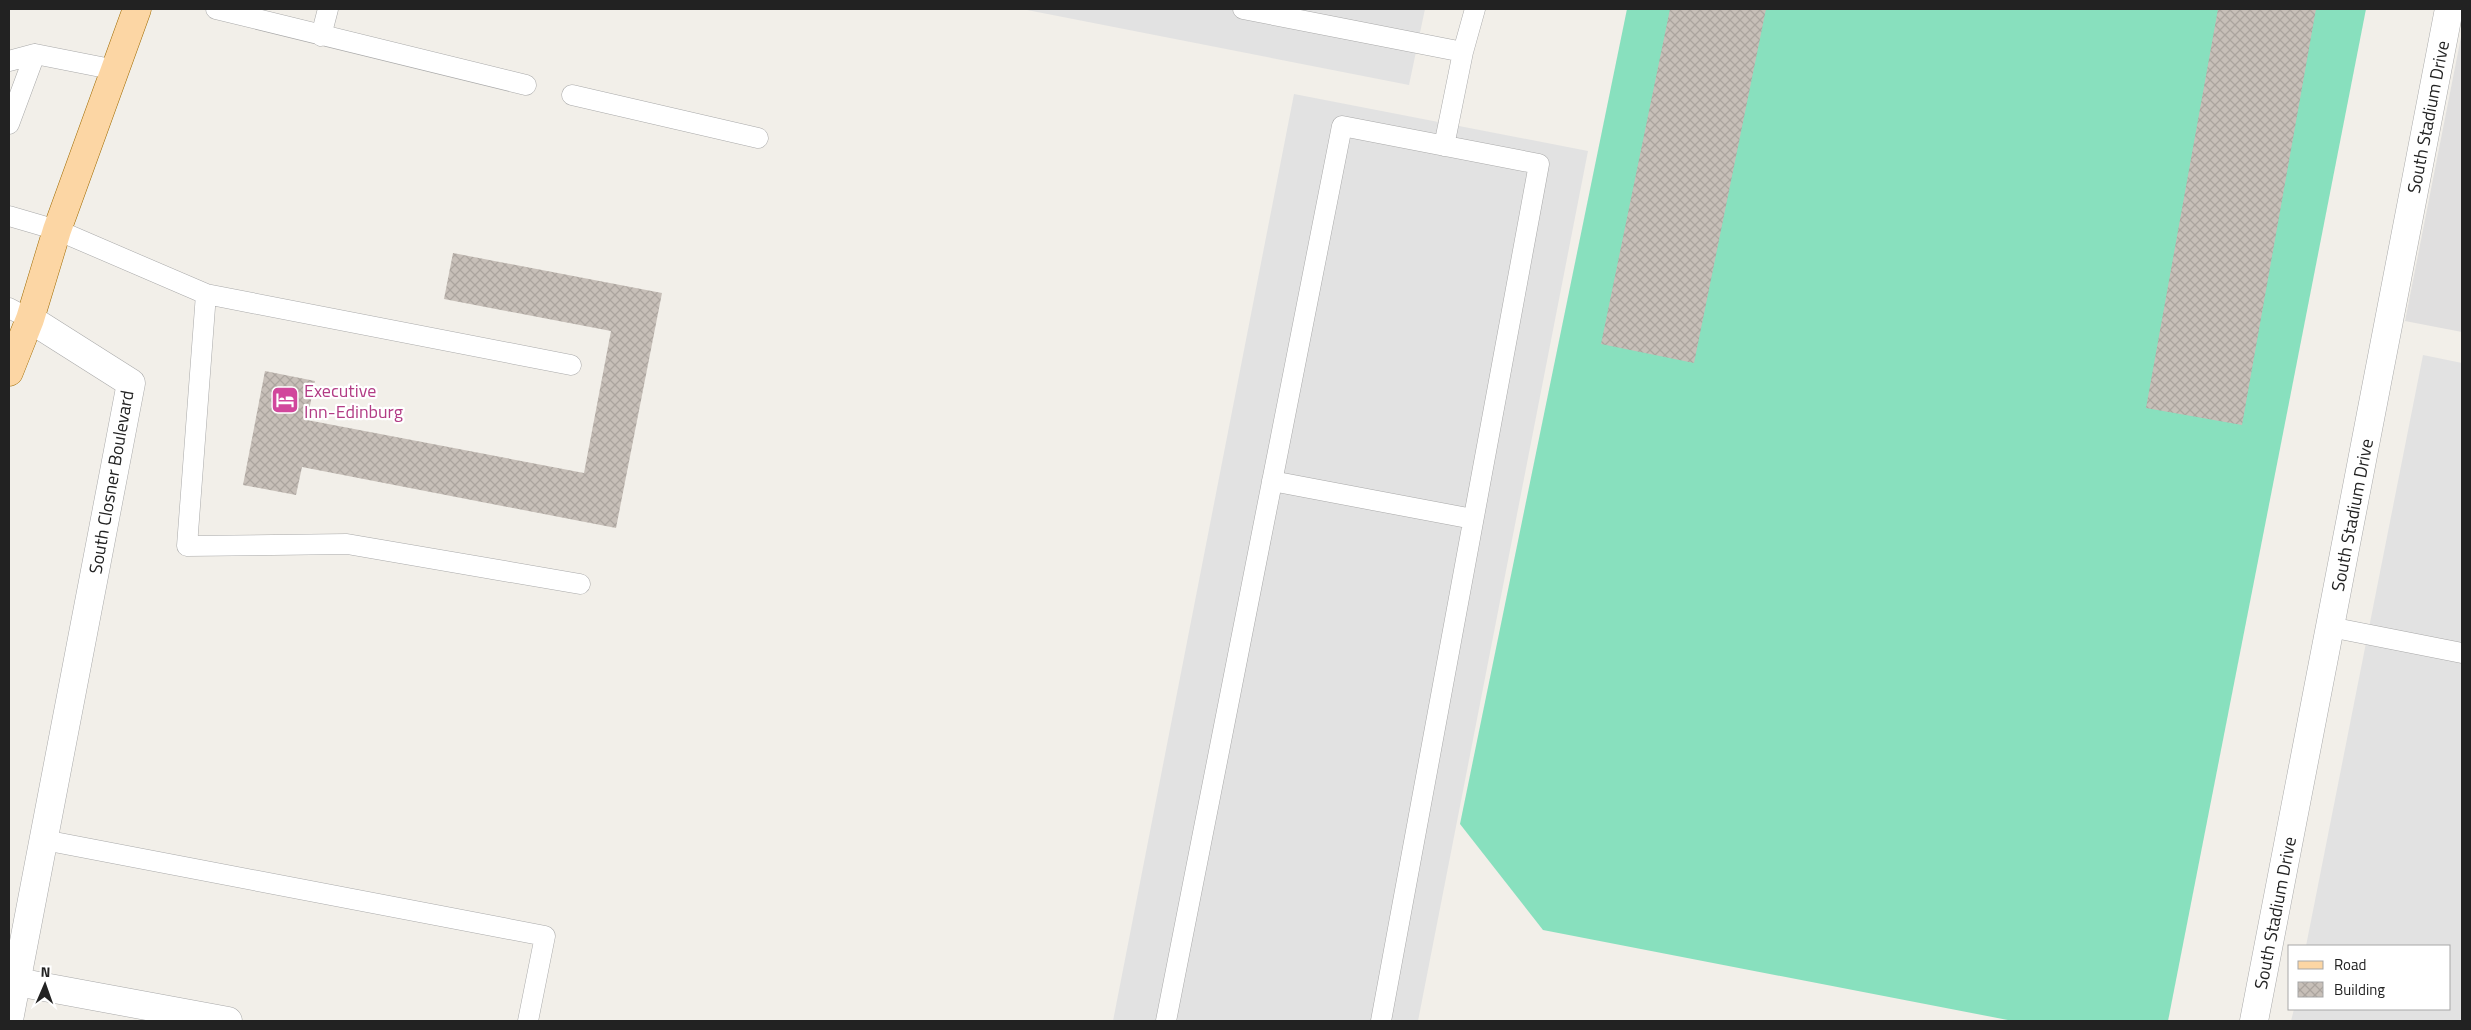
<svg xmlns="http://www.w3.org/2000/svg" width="2471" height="1030" font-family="'Titillium Web',sans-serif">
<defs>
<pattern id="building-cross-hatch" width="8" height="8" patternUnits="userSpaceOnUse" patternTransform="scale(1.25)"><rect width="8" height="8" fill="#c7bfb8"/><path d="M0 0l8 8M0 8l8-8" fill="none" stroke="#aba49e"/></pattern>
</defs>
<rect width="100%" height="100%" fill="#f2efe9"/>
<path fill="#e0dfdf" d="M2462,32V332L2405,321Z"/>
<path fill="#88e0be" d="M1627,9H2366L2168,1021H2013L1543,930L1460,824Z"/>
<path fill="#e2e2e2" d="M1022,9H1425L1409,85Z
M1294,94L1588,151L1418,1021H1113Z
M2423,355L2462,363V1021H2291L2294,1009H2450V946H2306Z"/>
<path fill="url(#building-cross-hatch)" d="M1670,9H1766L1694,363L1601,344Z
M2218,9H2316L2242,425L2146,408Z
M453,253L662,293L616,528L302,467L296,495L243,485L265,371L315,381L307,420L584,473L611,331L444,299Z"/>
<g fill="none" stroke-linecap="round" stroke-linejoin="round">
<g stroke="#a9a9a9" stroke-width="21">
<path id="service" d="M216,9L526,85
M1243,9L1463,52L1475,9
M321,36L328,9
M9,61L35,54L116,70
M572,95L758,138
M9,124L35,54
M1444,146L1463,52
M9,216L57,230L206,294L571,365
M206,294L187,546L347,544L580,584
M9,308L30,319
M1272,481L1473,519
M2330,627L2462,653
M44,840L545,936L528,1021
M1166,1021L1342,126L1539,164L1381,1021"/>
</g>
<g stroke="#a9a9a9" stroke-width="29">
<path id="minor" d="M17,982L228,1021
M9,1020L131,383L30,319
M2254,1021L2449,9"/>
</g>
<g stroke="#a06b00" stroke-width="29">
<path id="primary" d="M9,372L30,319L57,230L137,9"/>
</g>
<use href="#service" stroke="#fff" stroke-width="20"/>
<use href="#minor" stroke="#fff" stroke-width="28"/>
<use href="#primary" stroke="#fcd6a4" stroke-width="28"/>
</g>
<defs>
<g id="hotel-square" transform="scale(1.4375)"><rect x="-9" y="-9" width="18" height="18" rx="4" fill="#d1479c" stroke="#fff"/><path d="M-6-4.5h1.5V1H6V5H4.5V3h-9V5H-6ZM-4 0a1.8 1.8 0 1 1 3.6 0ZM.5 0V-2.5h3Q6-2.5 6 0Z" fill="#fff"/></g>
</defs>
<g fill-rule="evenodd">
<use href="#hotel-square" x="285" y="400"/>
</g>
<g text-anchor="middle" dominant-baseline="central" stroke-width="4.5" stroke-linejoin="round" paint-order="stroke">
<g font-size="18" fill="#222" stroke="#fff">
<text transform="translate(2428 117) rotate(-79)">South Stadium Drive</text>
<text transform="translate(111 482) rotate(-80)">South Closner Boulevard</text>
<text transform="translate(2352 515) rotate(-79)">South Stadium Drive</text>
<text transform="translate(2275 913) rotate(-79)">South Stadium Drive</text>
</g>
<g font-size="18" fill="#b23c85" stroke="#fff" text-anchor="start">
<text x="304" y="390">Executive<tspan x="304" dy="21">Inn-Edinburg</tspan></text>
</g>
</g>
<rect width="2471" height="1030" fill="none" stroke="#222222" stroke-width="20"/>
<rect x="2288" y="945" width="162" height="65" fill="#ffffff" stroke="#a7a7a7"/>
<rect x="2298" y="961" width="25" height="8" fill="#fcd6a4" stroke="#a7a7a7"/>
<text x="2334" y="970" font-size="15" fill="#222222">Road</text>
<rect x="2298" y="982" width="25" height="15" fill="url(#building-cross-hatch)" stroke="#a7a7a7"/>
<text x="2334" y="995" font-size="15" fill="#222222">Building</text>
<g transform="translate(45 985) rotate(2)" stroke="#ffffff" stroke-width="4" paint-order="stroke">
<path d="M0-4L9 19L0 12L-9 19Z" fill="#222222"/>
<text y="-8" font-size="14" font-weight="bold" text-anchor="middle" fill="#222222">N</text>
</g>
</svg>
